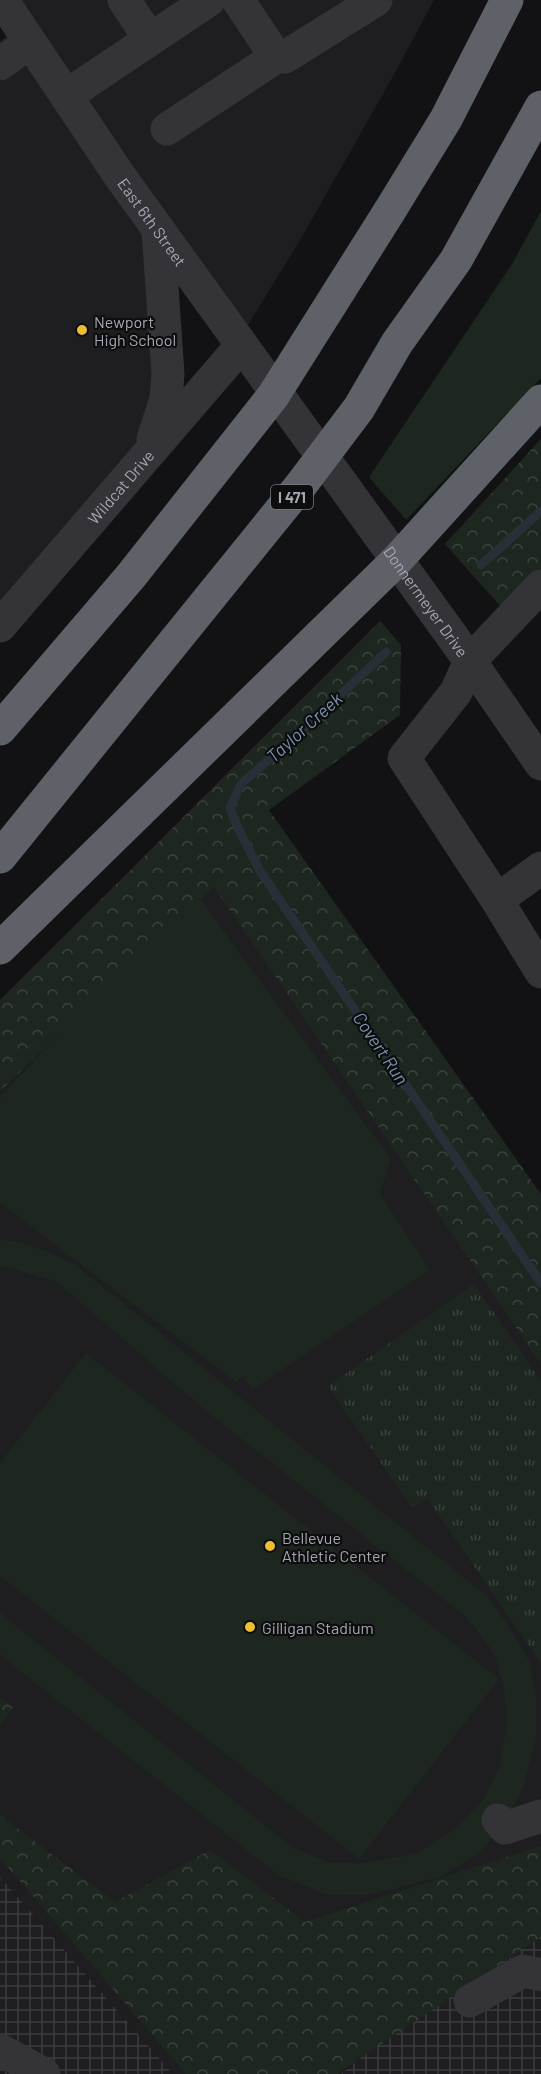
<svg xmlns="http://www.w3.org/2000/svg" width="541" height="2074" font-family="Barlow,sans-serif">
<defs>
<pattern id="industrial-grid" width="8" height="8" patternUnits="userSpaceOnUse" patternTransform="scale(1.5)"><rect width="8" height="8" fill="#1e1e20"/><path d="M0 4h8M4 0v8" fill="none" stroke="#3c3c3e"/></pattern>
<pattern id="forest-crowns" width="20" height="18" patternUnits="userSpaceOnUse" patternTransform="scale(1.5)"><rect width="20" height="18" fill="#1e2620"/><path d="M2 6a3 3 0 1 1 6 0M12 15a3 3 0 1 1 6 0" fill="none" stroke="#3c433e"/></pattern>
<pattern id="park-tufts" width="24" height="20" patternUnits="userSpaceOnUse" patternTransform="scale(1.5)"><rect width="24" height="20" fill="#1e2620"/><path d="M3 7l-1-3M5 7V3M7 7l1-3M15 17l-1-3M17 17v-4M19 17l1-3" fill="none" stroke="#3c433e"/></pattern>
</defs>
<rect width="100%" height="100%" fill="#121214"/>
<path fill="#1e1e20" d="M2,0H434L396,71L299,242L238,341L159,231V272L147,455L0,626V41L20,27Z
M262,820L541,1216V1911L341,2074H173L0,1877V1078Z"/>
<path fill="url(#industrial-grid)" d="M0,1877L173,2074H0Z
M541,1911V2074H341Z"/>
<path fill="#1e2620" d="M541,211V378L406,520L369,477L512,264Z
M194,891L391,1159L380,1194L430,1270L252,1390L243,1376L236,1382L0,1203V1097Z
M0,1240C26,1241 54,1254 77,1266L487,1596L509,1626L529,1661L536,1695V1736L524,1786L503,1825L478,1854L441,1877L367,1895L325,1894L278,1875L0,1655V1613L292,1847L330,1863H365L417,1853L457,1827L485,1797L500,1766L507,1723L505,1695L496,1659L489,1646L466,1617L205,1410L57,1282L10,1268L0,1267Z
M86,1353L499,1679L359,1859L0,1576V1463Z"/>
<path fill="url(#forest-crowns)" d="M541,439V586L511,618L445,544Z
M380,621L401,645L400,715L269,810L541,1194V1364L214,887L0,1091V1000Z
M0,1697L13,1707L0,1725Z
M0,1815L115,1902L210,1850L305,1922L541,1846V1937L337,2074H186L0,1858Z"/>
<path fill="url(#park-tufts)" d="M474,1284L541,1381V1663L427,1498L412,1508L328,1386Z"/>
<g fill="none" stroke-linecap="round" stroke-linejoin="round">
<path stroke="#292f37" stroke-width="9" d="M481,565L541,511
M386,652L321,713L241,784L230,808L237,826L260,871L541,1283"/>
<g stroke="#333338" stroke-width="33">
<path id="s1" d="M2,0L119,175L470,661L541,764"/>
<path d="M124,0L150,39"/>
<path d="M238,0L276,57H285L376,0"/>
<path d="M0,64L30,42"/>
<path d="M66,96L209,0"/>
<path d="M167,129L276,57"/>
<path d="M153,439L166,399L168,374L158,230"/>
<path d="M541,586L470,661L456,692L404,758L497,900L541,972"/>
<path id="s2" d="M0,626L241,346"/>
<path d="M497,900L541,868"/>
<path d="M498,1820L505,1828L541,1816"/>
<path d="M470,2001L523,1971L541,1975"/>
<path d="M0,2050L44,2074"/>
</g>
<path stroke="#5f6169" stroke-width="33" d="M389,212L446,119L507,0"/>
<path stroke="#5f6169" stroke-width="33" d="M0,729L131,576L273,396L389,212
M0,857L301,485L359,408L397,343L456,260L541,107
M0,948L397,560L541,401"/>
</g>
<g fill="#edbe31" stroke="#0d0d0e" stroke-width="2">
<circle cx="82" cy="330" r="6"/>
<circle cx="270" cy="1546" r="6"/>
<circle cx="250" cy="1627" r="6"/>
</g>
<g text-anchor="middle" dominant-baseline="central" stroke-width="4.5" stroke-linejoin="round" paint-order="stroke">
<rect fill="#0d0d0e" stroke="#777982" stroke-width="1.5" x="271" y="485" width="42" height="24" rx="4.5"/>
<g font-size="15" font-weight="bold" fill="#a4a7b4">
<text x="292" y="497">I 471</text>
</g>
<g font-size="16" fill="#a4a7b4" stroke="#0d0d0e">
<text stroke="none"><textPath href="#s1" startOffset="268">East 6th Street</textPath></text>
<text stroke="none"><textPath href="#s2" startOffset="184">Wildcat Drive</textPath></text>
<text stroke="none"><textPath href="#s1" startOffset="736">Donnermeyer Drive</textPath></text>
</g>
<g font-size="16" fill="#a4a7b4" stroke="#0d0d0e" text-anchor="start">
<text x="94" y="321">Newport<tspan x="94" dy="18">High School</tspan></text>
<text x="282" y="1537">Bellevue<tspan x="282" dy="18">Athletic Center</tspan></text>
<text x="262" y="1627">Gilligan Stadium</text>
</g>
<g font-size="18" font-style="italic" fill="#7b92af" stroke="#0d0d0e">
<text transform="translate(304 727) rotate(-42)">Taylor Creek</text>
<text transform="translate(381 1048) rotate(56)">Covert Run</text>
</g>
</g>
</svg>
